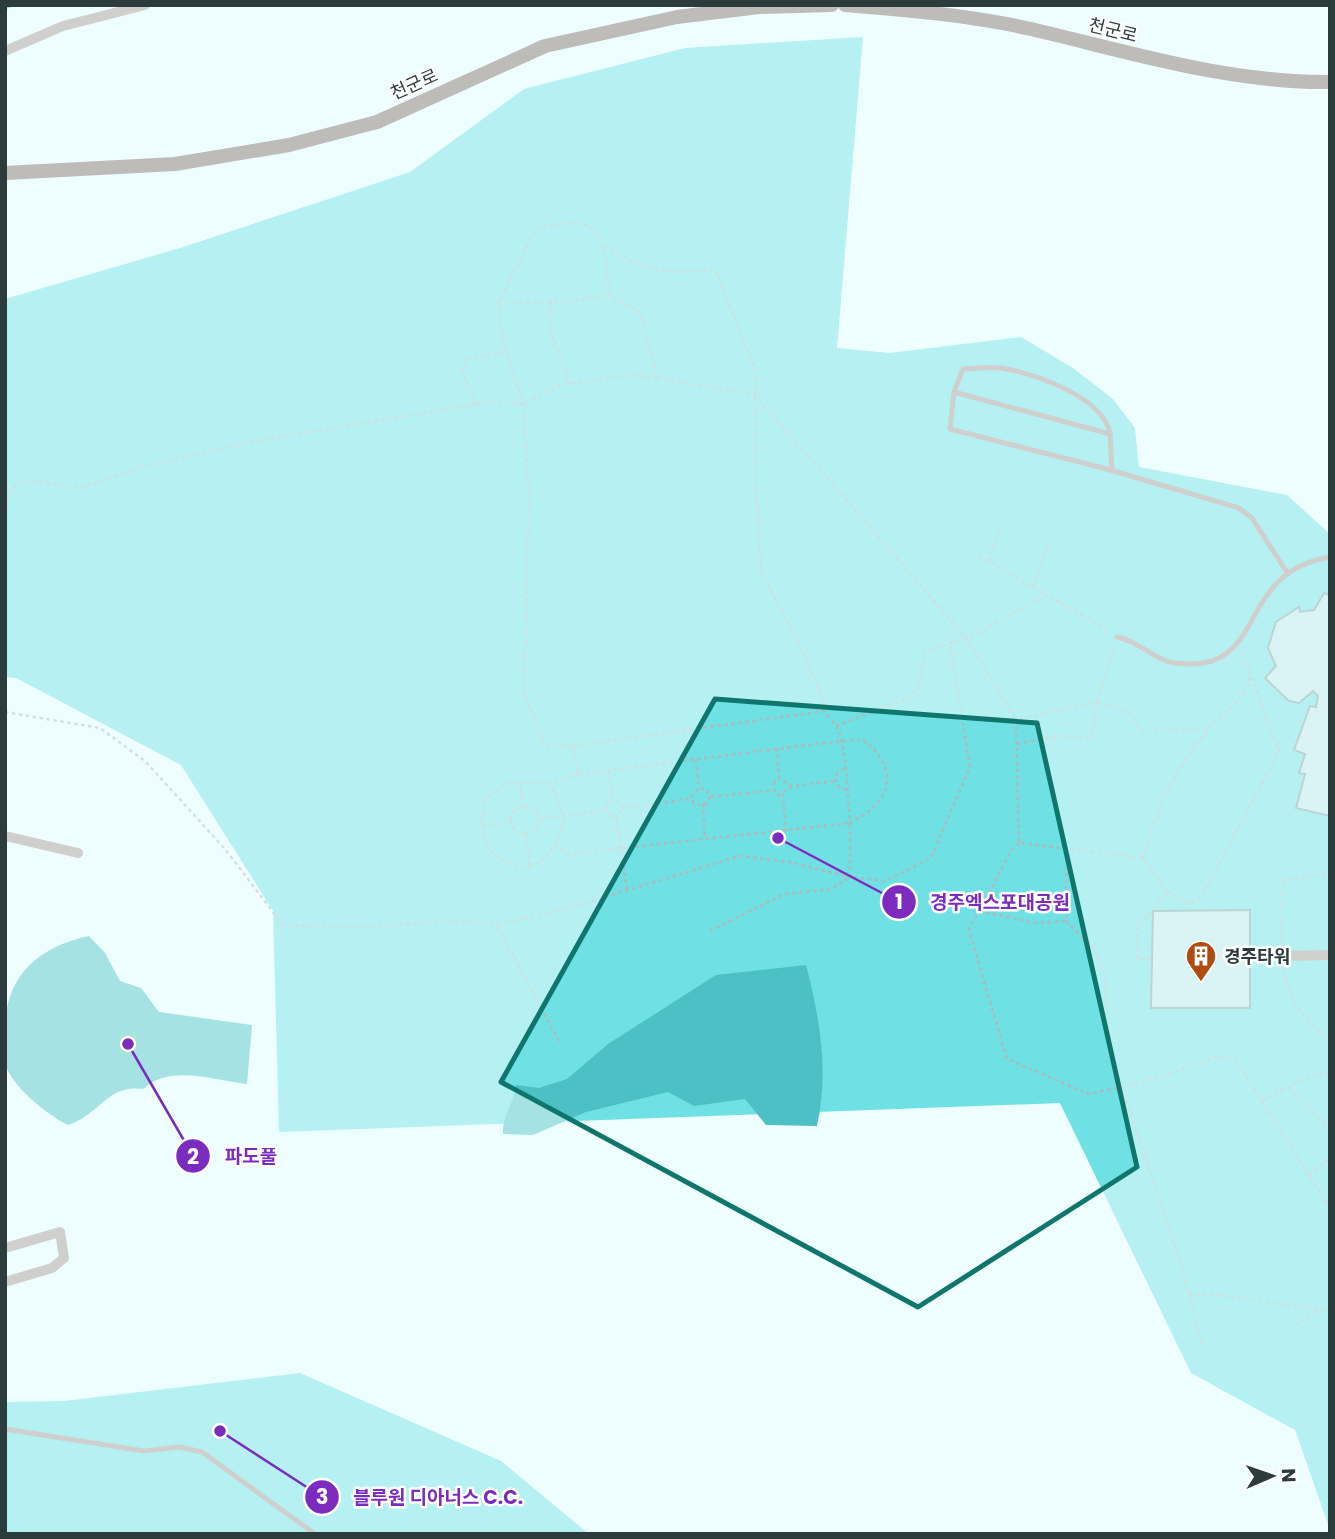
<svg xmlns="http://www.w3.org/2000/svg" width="1335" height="1539" font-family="Poppins,'Noto Sans KR',sans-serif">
<rect width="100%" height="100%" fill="#eefdfd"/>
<path fill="#6fe1e4" d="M863,37L837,348L890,353L1021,337L1073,368L1113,399L1135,428L1139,467L1287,495L1330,534V1530L1295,1430L1191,1373L1060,1103L279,1132L273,911L181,765L16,678L5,677V299L180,248L410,172L524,89L685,48Z
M300,1373L501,1461L589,1534H5V1402L64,1401Z"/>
<path fill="#4cc0c4" d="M89,936L105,953L120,981L141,988L159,1012L252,1025L247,1084C213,1080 170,1064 143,1089C107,1084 101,1114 68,1125C49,1116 9,1085 5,1062C4,1052 5,1040 5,1030C5,976 38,947 89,936Z
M806,965C820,1019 829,1071 817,1126L766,1125L745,1099L694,1106L668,1092L586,1112L533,1135L503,1134C502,1115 514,1104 516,1085L539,1088L567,1079L608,1044L716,975Z"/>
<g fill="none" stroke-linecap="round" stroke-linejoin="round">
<path stroke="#4cc0c4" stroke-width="4.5" d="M5,7L11,5"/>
</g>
<path fill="#c1e9ea" stroke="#7ca2a2" stroke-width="2" d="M1324,593L1330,595V816L1296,808L1305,774L1299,773L1305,754L1294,750L1310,706L1316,707L1318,696L1313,691L1299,703L1289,701L1265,678L1276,666L1268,648L1276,622L1299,607L1300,612L1314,610Z
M1250,910V1008H1151L1153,911Z"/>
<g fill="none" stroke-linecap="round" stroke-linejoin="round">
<path stroke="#acbbbb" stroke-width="2.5" stroke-dasharray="3.5 3.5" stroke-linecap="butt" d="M551,301C545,337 562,352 569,384
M498,304L571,301L609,295
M476,404L461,369L468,359L506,352
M5,514L7,498L18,483L44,482L82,487L161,462L261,440L490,402L523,404L560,385L635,375L657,378
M979,556L1047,595
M989,561L999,531
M1033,587L1049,541
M1114,647L1097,702L1016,720L1019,843L1143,858L1167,892L1137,929L1138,959H1151
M5,712L100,728L145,761L225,849L283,925L360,927L463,921L497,925L579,905L740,856L789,862L850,877
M836,726L903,700L918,690L925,652L950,643
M1017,744L1057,736L1092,738L1097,702L1129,711L1141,731L1206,730
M572,746L825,711V702L798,642L761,571L756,485L755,369L715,269C668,274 646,274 606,246
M777,748L779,778
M696,760L699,788
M844,769L837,773L836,781L841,789L846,790
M609,771L613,799
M579,774C673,763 767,749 862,739C902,770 892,802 850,823C847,795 848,761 840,734C838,726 830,718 825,711
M520,783L524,806
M549,783C555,794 562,806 563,819C564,839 540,872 518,867C508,865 497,855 488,850L481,822L486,798L508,783H549L579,774L572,746L545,747L524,691L529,495L523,404L504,345L498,304L536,229C605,211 605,236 609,295L640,313L657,378L755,395L967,639L1047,595L1109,631
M792,786L778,795L774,790L775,782L779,778L792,786L836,781
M783,794L786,831
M711,797L774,790
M703,804L705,839
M511 820a14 14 0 1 1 28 0a14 14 0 1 1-28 0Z
M623,808L690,799L697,805L706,804L710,797L706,789L699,788L690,799
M616,817L627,890
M541,819L605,810L610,816L616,817L623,808L619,801L613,799L605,810
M483,826L511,823
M526,834L530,865
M1019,843L1011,851L969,930L1007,1059L1089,1094L1144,1082L1220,1056L1236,1060L1330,1208
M555,845L569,854L850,823V877L885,881L931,858L970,767L950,643L967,639L1016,720
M1143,858C1157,807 1177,764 1214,724C1225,712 1249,695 1250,678C1251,670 1245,659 1242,652
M1167,892L1189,904L1201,898L1279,751L1251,676
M979,911L1036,923L1066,921L1067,849
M1066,921L1092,946L1104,971L1110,1051L1187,1284L1202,1344
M498,927L559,1041
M710,931L784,894L832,889L850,877
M1282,945L1283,880L1330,874
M1249,956H1272
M1284,969C1287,997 1306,1026 1330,1040
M1289,1087L1330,1131
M1262,1101L1299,1081L1330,1072
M1309,1175L1330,1157
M1189,1294L1218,1295L1330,1311
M1295,1325L1318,1309"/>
<path stroke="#a89a94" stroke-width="5" d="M954,392L963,369C975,368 989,367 1002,368C1035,374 1104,397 1110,434
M1112,470L1110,434L954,392L950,429L1107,469L1239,508L1252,518L1288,574
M1117,637C1139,641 1154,660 1175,663C1248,673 1243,614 1281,579C1294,567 1313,560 1330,557
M5,1429L144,1451L179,1447L202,1452L315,1534"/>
<path stroke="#a89a94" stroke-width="10" d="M5,51L63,26L145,5
M5,836L78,853
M1282,956L1330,955
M5,1248L60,1232L64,1258L52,1268L5,1282"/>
<path stroke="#806d64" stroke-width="14" d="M845,5C907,10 969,15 1031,29C1130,52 1227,83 1330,82
M5,173L175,164L289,145L377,122L545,46L677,17L759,7L832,5"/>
</g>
<path d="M0 0H1335V1539H0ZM715,699L1037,723L1137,1167L918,1307L501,1082Z" fill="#eefdfd" fill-opacity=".55" fill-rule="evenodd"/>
<path fill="none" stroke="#0f766e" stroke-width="5" stroke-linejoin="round" d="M715,699L1037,723L1137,1167L918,1307L501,1082Z"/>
<defs>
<g id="building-pin" transform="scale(1.575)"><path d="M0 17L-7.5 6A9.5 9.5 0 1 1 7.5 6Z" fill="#ae4c12" stroke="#fff"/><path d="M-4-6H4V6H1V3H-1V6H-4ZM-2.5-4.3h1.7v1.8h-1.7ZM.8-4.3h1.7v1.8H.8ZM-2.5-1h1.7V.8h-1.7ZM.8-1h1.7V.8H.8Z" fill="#fff"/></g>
</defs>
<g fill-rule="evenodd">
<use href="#building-pin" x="1201" y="956"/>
</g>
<g text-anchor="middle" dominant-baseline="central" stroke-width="5" stroke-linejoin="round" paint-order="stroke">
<g font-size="18" fill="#2c3c3c" stroke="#fff">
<text transform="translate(1113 30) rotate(14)">천군로</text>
<text transform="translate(414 84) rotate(-24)">천군로</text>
</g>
<g font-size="18" font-weight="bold" fill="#2c3c3c" stroke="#fff" text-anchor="start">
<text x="1224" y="956">경주타워</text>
</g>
</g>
<path fill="none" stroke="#7b2cbf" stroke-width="2.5" d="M778 838L899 902M128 1044L193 1156M220 1431L322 1497"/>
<g fill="#7b2cbf" stroke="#fff" stroke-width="2.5">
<circle cx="778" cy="838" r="7"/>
<circle cx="128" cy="1044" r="7"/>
<circle cx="220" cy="1431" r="7"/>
<circle cx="899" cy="902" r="18"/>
<circle cx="193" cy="1156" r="18"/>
<circle cx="322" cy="1497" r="18"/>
</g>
<g font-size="21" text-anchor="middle" font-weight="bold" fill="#fff">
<text x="899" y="909">1</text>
<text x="193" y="1164">2</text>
<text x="322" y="1504">3</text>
</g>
<g font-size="19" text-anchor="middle" font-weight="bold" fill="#7b2cbf" stroke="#fff" stroke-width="5" stroke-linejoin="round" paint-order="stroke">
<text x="1000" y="909">경주엑스포대공원</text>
<text x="251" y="1163">파도풀</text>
<text x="438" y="1504">블루원 디아너스 C.C.</text>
</g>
<rect width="1335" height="1539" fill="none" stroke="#2c3c3c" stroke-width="14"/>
<g transform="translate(1272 1476) rotate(88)" stroke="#ffffff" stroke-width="5" paint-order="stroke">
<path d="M0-5L12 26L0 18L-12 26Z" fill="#2c3c3c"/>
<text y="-10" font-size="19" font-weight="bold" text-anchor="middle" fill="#2c3c3c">N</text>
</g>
</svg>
